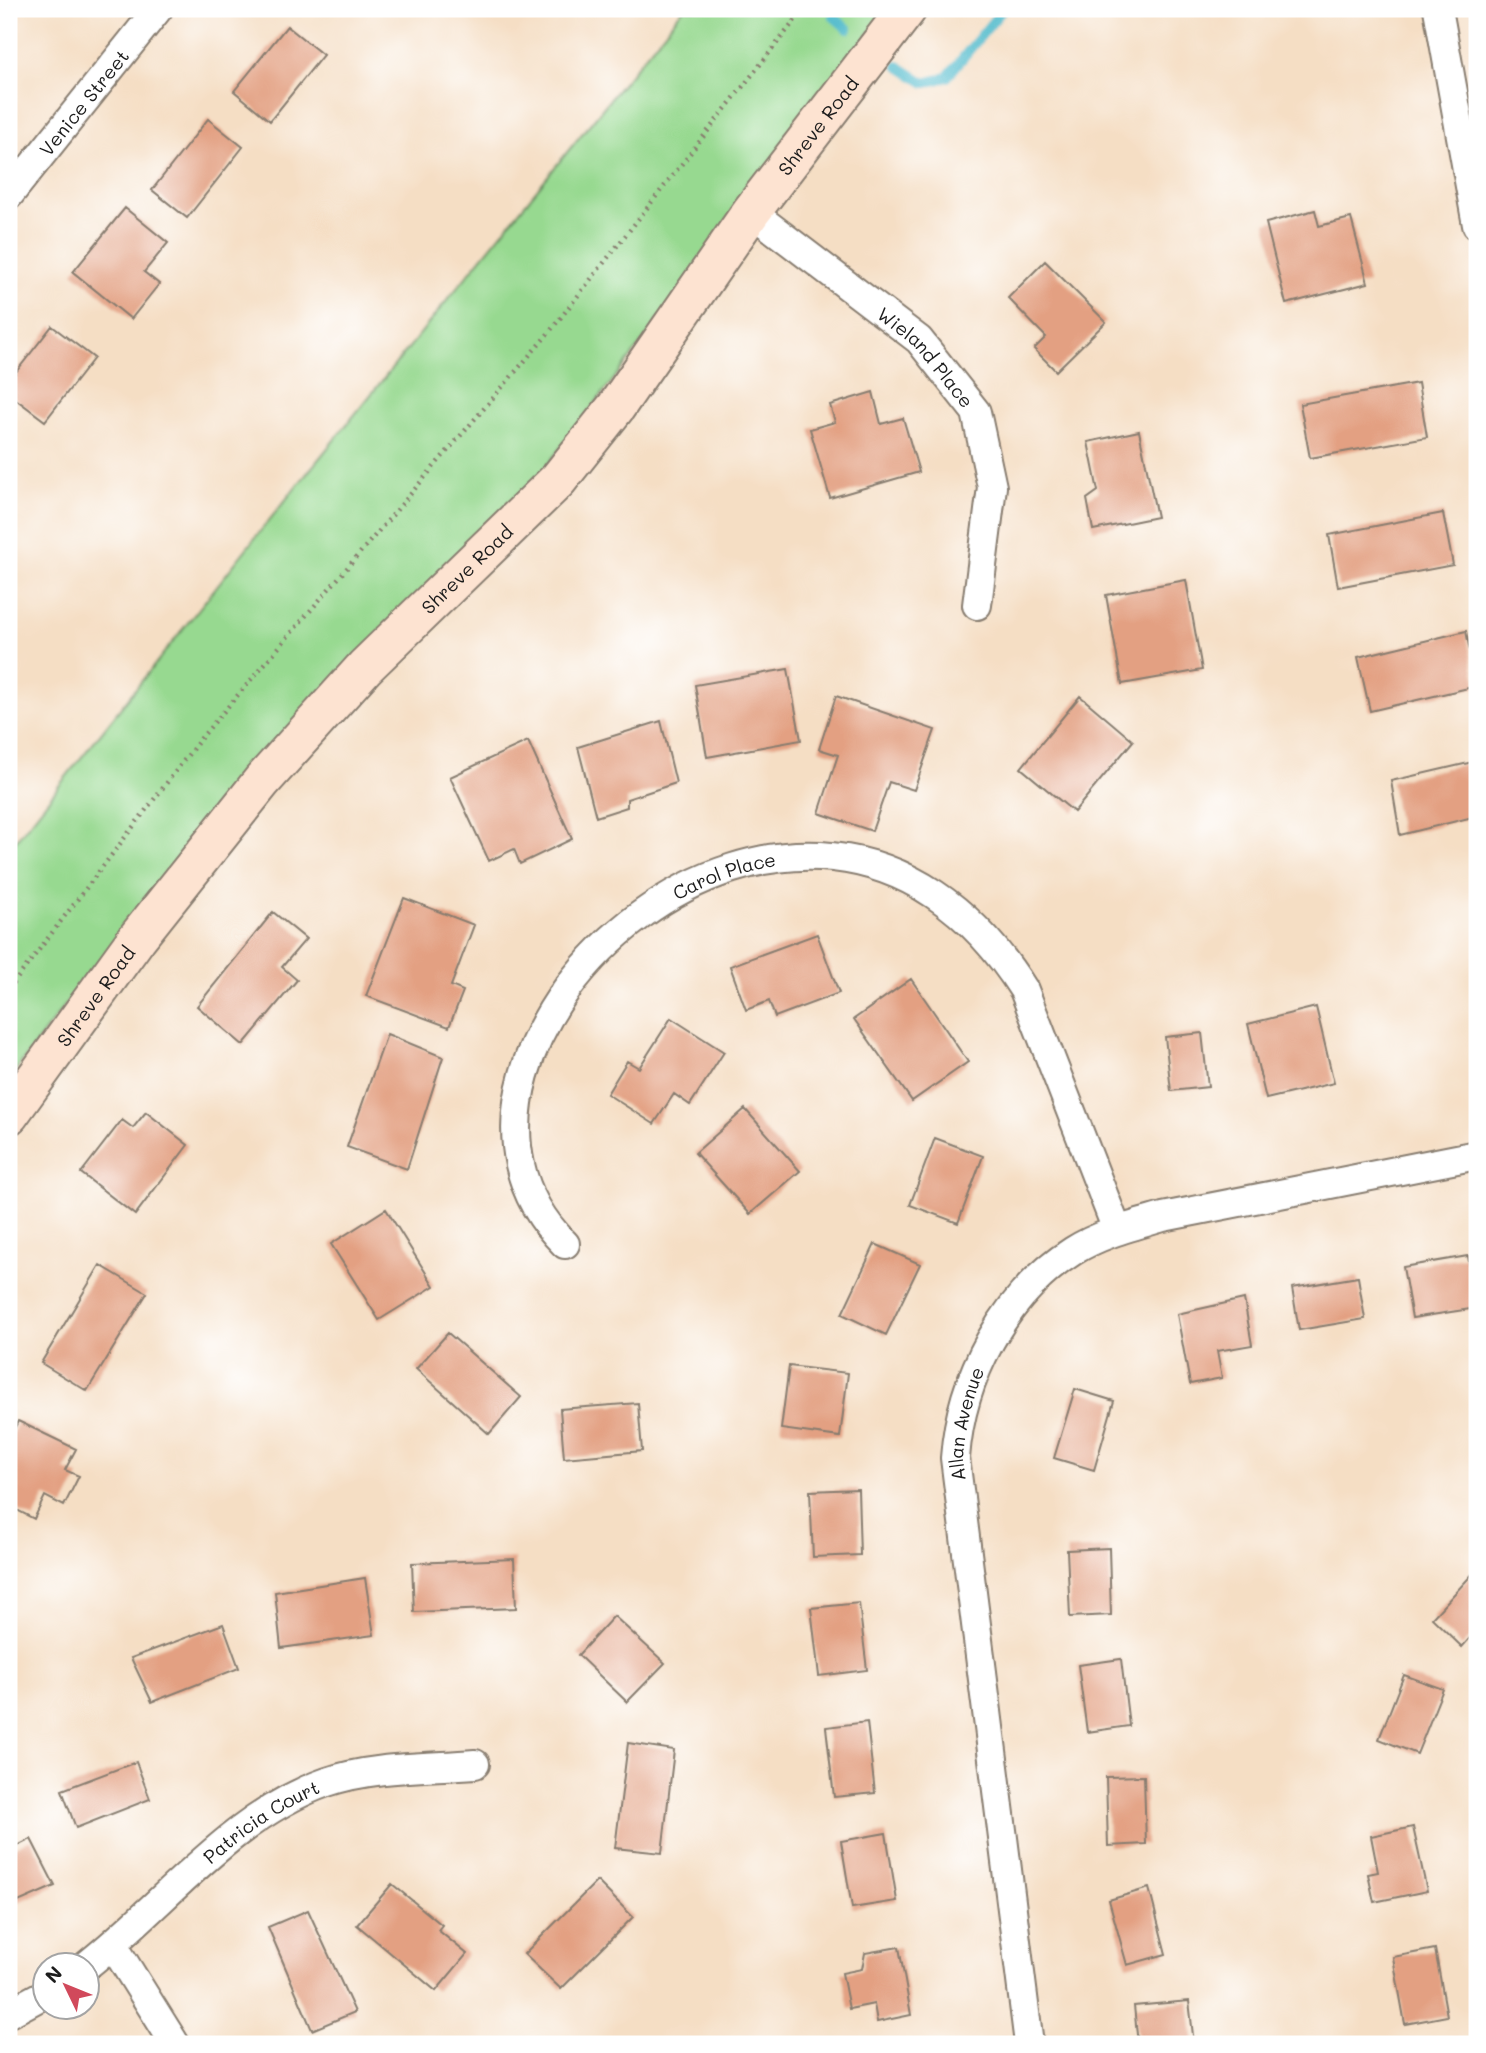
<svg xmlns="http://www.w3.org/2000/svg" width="1486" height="2053" font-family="Mali,sans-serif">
<rect width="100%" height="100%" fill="#fff"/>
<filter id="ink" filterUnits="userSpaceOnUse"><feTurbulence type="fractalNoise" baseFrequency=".0143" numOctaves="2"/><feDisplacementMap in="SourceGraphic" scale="14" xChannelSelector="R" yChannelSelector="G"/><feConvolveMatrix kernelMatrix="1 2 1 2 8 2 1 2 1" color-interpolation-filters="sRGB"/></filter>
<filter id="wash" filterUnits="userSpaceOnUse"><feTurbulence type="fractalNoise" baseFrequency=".00686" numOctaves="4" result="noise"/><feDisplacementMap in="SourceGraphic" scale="28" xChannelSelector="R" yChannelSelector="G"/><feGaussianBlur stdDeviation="1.57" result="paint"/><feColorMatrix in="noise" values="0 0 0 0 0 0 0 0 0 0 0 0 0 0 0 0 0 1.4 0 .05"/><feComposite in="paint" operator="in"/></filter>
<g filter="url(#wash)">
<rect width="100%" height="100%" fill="#f5dec4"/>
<path fill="#97d990" stroke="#5a7a56" stroke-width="2" d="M683,9H887L635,352L544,469L75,992L9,1079V849L254,539Z"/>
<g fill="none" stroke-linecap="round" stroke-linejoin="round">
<path stroke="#4fbacb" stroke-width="10" d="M834,17L848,29
M898,66L925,83L947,77L1003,9"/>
</g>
<g id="blocks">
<path fill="#e3a082" d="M287,26L323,55L270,121L234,91Z
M208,119L243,147L187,218L152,190Z
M125,208L168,243L144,272L159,284L131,319L73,272Z
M1315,210L1319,226L1351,218L1368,283L1286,304L1266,223Z
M1045,261L1106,322L1056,371L1034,349L1046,337L1008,298Z
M52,326L94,358L45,421L9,394V381Z
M1418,383L1427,437L1310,458L1300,404Z
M873,392L881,424L903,418L919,472L830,498L810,429L835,422L830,405Z
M1139,431L1157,517L1093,530L1087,499L1098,491L1088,442Z
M1443,513L1453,565L1338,587L1329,535Z
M1186,580L1202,670L1122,684L1106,595Z
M1466,631L1477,686L1370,711L1358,657Z
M788,669L801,740L707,757L695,685Z
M836,696L935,730L914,790L889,782L872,831L819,813L838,755L819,749Z
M1080,696L1133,741L1074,812L1021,768Z
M661,721L676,783L627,799V807L596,817L578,747Z
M528,741L572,839L520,864L514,849L489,861L450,777Z
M1477,761V816L1400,835L1391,781Z
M404,898L474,925L451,986L463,991L449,1027L366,996Z
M273,912L306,939L282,967L297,980L243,1045L197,1006Z
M817,934L839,993L775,1017L769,1001L746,1010L730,966Z
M911,979L968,1062L912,1101L854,1019Z
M1316,1007L1334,1083L1266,1099L1248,1024Z
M671,1018L724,1052L690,1105L674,1094L654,1124L607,1094L627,1061L639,1068Z
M1202,1033L1208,1087L1171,1091L1165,1037Z
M387,1034L443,1057L407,1169L347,1147Z
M745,1109L800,1171L750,1214L695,1153Z
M146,1112L188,1145L135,1215L81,1173L122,1120L133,1128Z
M935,1138L983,1156L958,1223L910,1205Z
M386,1209L434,1286L379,1320L331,1244Z
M875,1244L920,1264L886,1335L842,1314Z
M1468,1256L1477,1308L1412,1318L1403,1267Z
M100,1265L147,1293L87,1391L41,1363Z
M1358,1277L1365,1319L1299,1330L1292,1288Z
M1244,1299L1252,1345L1217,1351L1222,1378L1190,1384L1177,1314Z
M448,1333L521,1397L489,1434L416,1369Z
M789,1366L848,1373L840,1437L781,1429Z
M1075,1389L1114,1401L1094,1470L1054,1458Z
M638,1403L642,1451L564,1458L560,1409Z
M18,1421L76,1449L65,1470L79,1476L64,1506L45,1496L34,1519L9,1506V1440Z
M858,1489L860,1555L813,1557L810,1491Z
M1109,1548L1111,1615L1070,1617L1067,1550Z
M514,1559L516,1608L414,1612L412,1563Z
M1477,1569V1630L1462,1647L1432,1618Z
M365,1578L374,1635L281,1648L275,1592Z
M859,1603L867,1670L819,1676L811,1608Z
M614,1616L665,1663L627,1702L578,1655Z
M223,1624L239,1668L152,1702L131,1658Z
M1121,1659L1129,1726L1087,1732L1078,1665Z
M1404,1675L1443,1689L1417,1754L1379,1739Z
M867,1722L875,1793L834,1797L826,1727Z
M628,1743L674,1750L662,1853L615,1848Z
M136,1762L150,1799L76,1828L62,1790Z
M1144,1776L1146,1844L1108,1846L1106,1777Z
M1413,1827L1427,1891L1374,1902L1368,1874L1378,1872L1371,1836Z
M886,1833L897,1901L852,1908L841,1841Z
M31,1839L55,1886L9,1906V1850Z
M597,1881L633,1917L561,1989L524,1954Z
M392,1884L442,1925L438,1930L467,1954L436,1991L357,1925Z
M1149,1888L1166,1954L1127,1965L1109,1900Z
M308,1910L355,2012L312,2030L268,1927Z
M899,1947L911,2015L877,2022L874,2004L849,2009L842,1973L862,1969L865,1953Z
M1435,1949L1447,2016L1405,2024L1393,1957Z
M1189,2001L1194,2044H1138L1134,2006Z"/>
</g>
</g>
<g filter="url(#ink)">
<use href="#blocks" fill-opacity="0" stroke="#887d70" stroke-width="2"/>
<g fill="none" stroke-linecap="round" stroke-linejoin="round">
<g stroke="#887d70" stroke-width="32">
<g id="minor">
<path d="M1438,9L1477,225"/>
<path id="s1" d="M9,195L158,9"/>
<path id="s2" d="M751,212L919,340L976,412L992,487L977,605"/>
<path id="s3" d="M565,1244C370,1052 807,645 1024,990L1117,1230"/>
<path d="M113,1945L175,2044"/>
<path id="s4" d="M86,1966C164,1905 232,1815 327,1782C374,1766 427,1768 475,1764"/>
<path d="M9,2013L46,1993"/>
<path id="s5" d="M1029,2044L955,1458C961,1377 1004,1295 1073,1251C1100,1234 1132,1226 1163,1217L1477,1155"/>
</g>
</g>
<g stroke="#887d70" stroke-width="42">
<g id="secondary">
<path id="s6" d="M9,1115L137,938L262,781L365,667L558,480L616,407L751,212L907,9"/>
</g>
</g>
<path stroke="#887d70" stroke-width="4.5" stroke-dasharray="2 5" stroke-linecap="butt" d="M9,989L201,738L547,335L804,9"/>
<use href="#minor" stroke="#fff" stroke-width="28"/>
<use href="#secondary" stroke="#fde3d1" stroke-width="38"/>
</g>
</g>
<g text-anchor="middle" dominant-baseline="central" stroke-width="5" stroke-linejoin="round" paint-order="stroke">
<g font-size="19" fill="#1c1c1c" stroke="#fff">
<text stroke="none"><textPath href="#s1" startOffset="119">Venice Street</textPath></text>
<text stroke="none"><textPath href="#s6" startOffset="1281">Shreve Road</textPath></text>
<text stroke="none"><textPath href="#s2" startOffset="228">Wieland Place</textPath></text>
<text stroke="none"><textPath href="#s6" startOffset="714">Shreve Road</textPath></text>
<text stroke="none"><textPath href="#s3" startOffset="478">Carol Place</textPath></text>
<text stroke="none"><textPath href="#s6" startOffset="147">Shreve Road</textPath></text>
<text stroke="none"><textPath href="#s5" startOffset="626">Allan Avenue</textPath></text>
<text stroke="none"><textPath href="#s4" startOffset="228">Patricia Court</textPath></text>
</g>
</g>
<rect width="1486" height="2053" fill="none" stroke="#fff" stroke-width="35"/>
<g transform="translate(66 1986) rotate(313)"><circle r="33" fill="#ffffff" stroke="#a4a4a4" stroke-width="2"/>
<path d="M0-5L12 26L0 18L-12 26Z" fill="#d1495b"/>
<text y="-10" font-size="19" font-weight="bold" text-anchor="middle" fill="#1c1c1c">N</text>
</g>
</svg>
